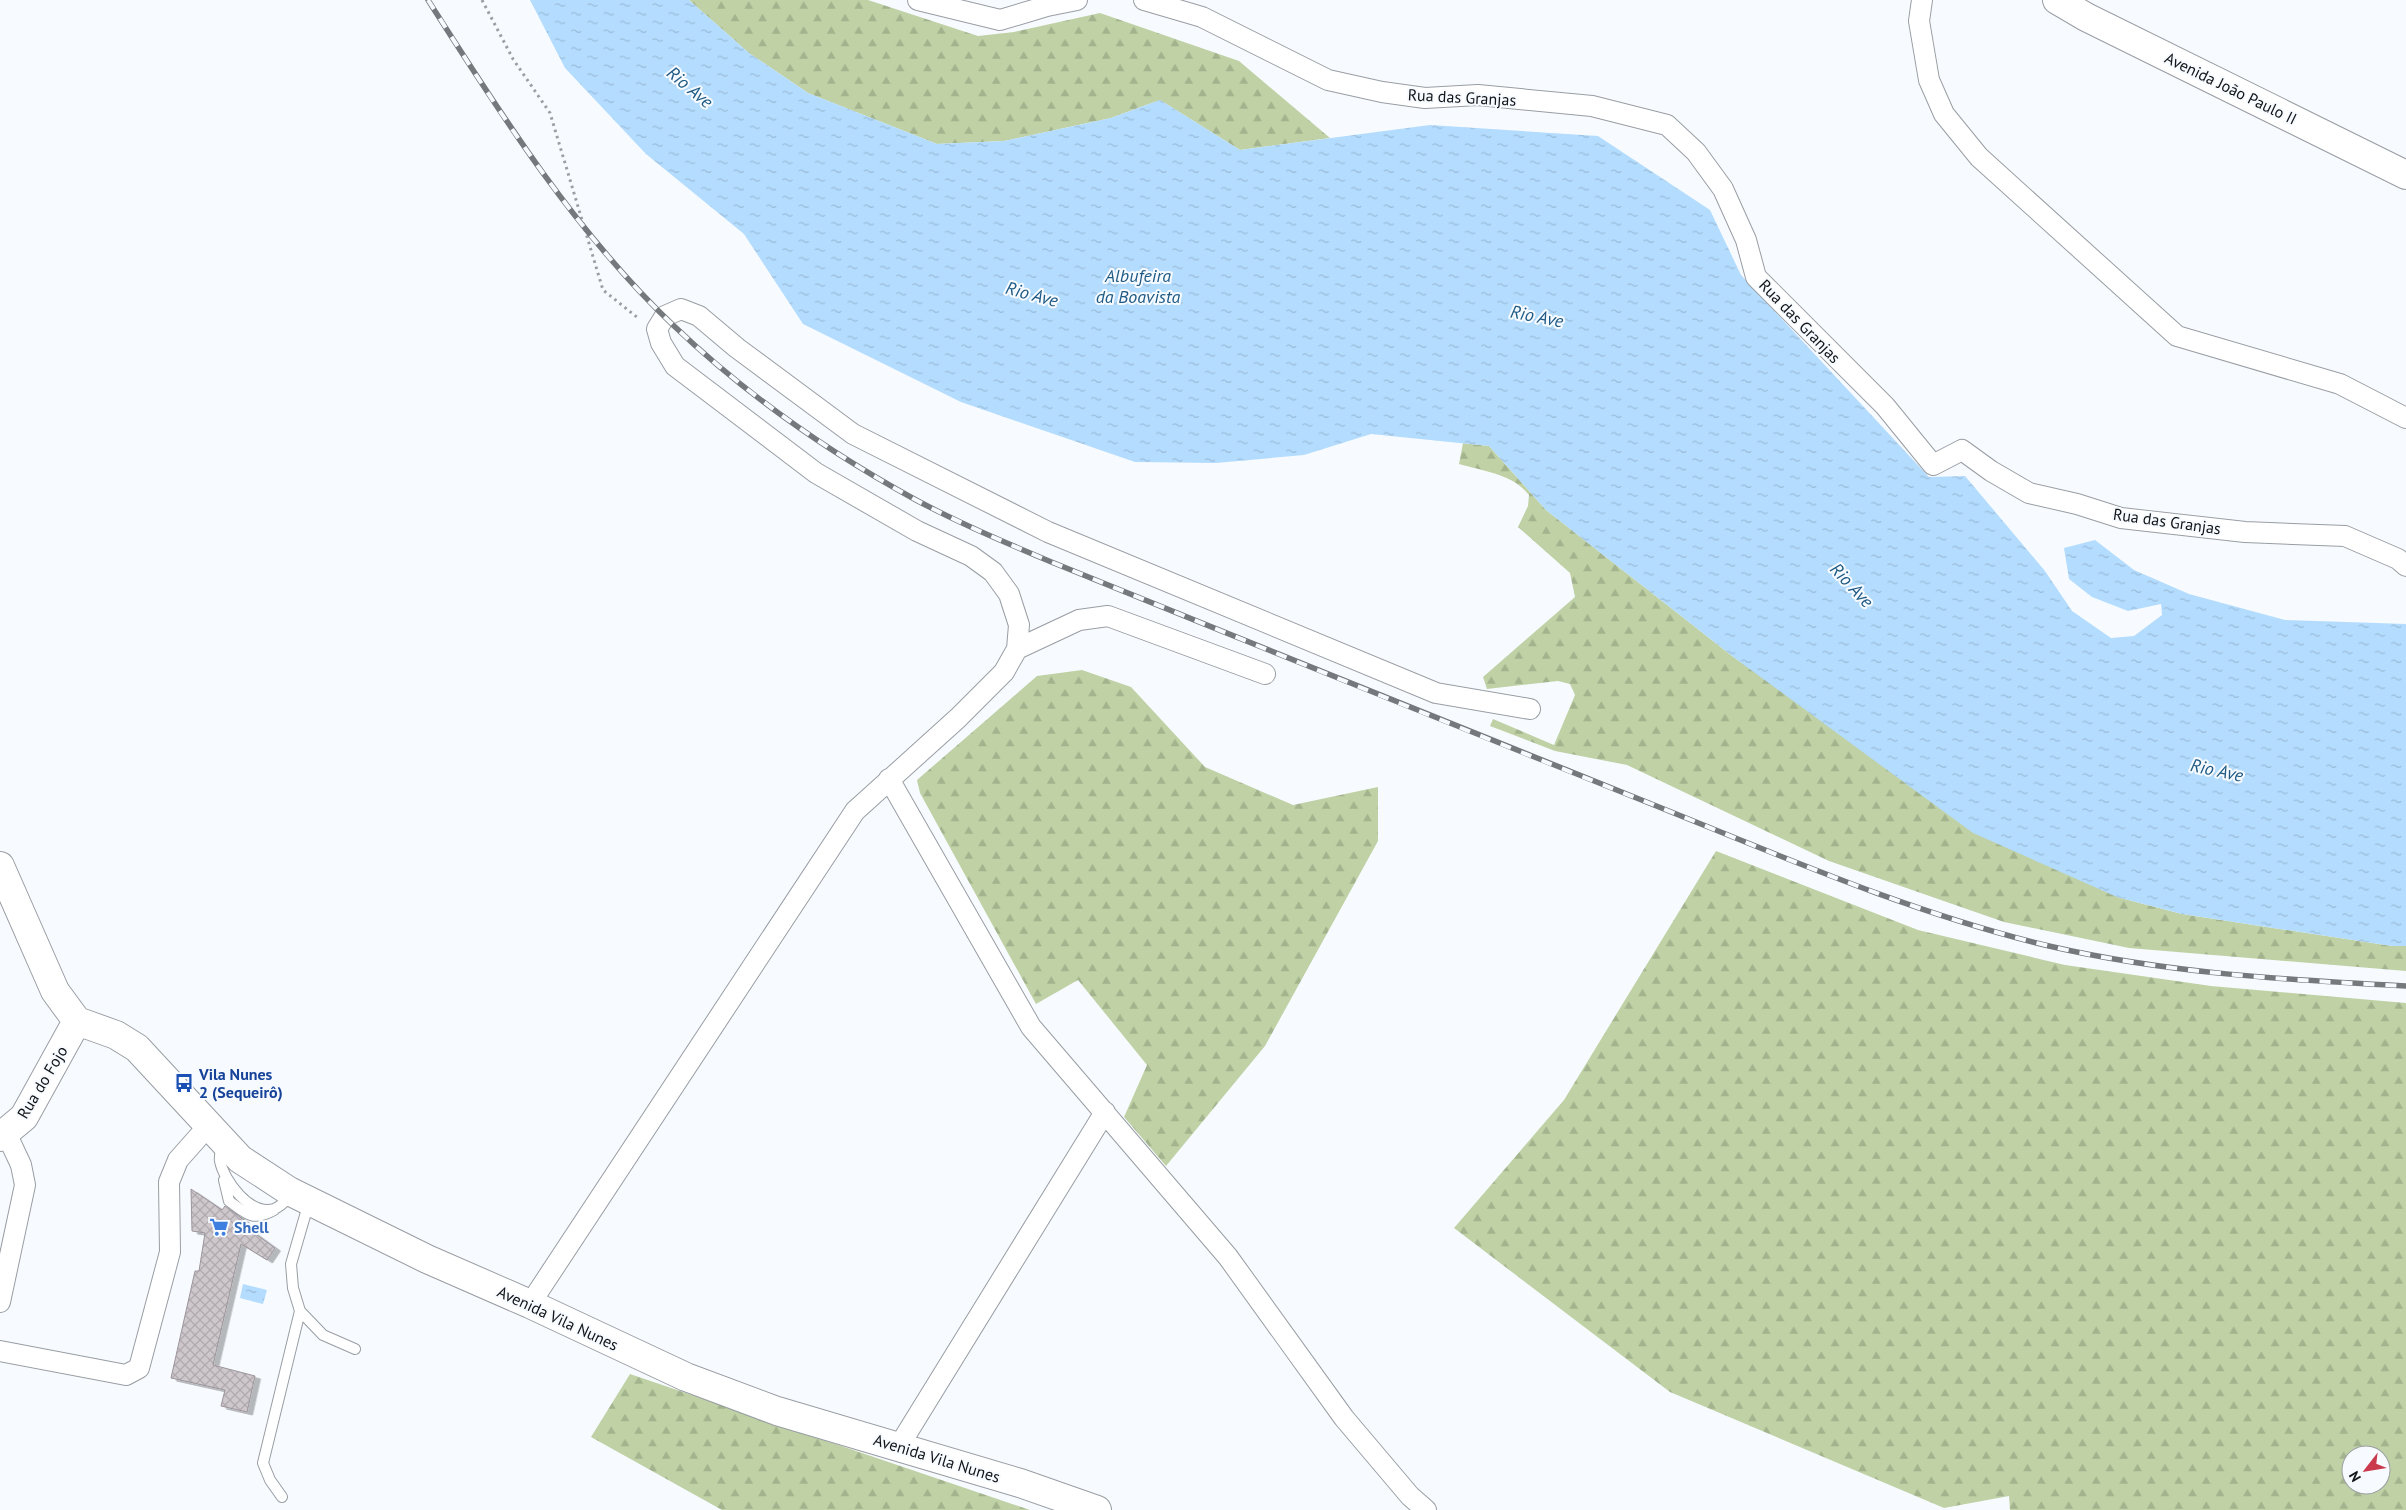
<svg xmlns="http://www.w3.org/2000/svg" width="2406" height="1510" font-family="'PT Sans',sans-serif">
<defs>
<pattern id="forest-firs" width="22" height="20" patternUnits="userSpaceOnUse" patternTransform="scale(1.25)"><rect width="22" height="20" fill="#bfd1a5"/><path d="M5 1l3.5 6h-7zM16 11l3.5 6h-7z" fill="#a3b38d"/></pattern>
<pattern id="water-ripples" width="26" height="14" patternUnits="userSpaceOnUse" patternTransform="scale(1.25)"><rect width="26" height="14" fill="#b4dcfe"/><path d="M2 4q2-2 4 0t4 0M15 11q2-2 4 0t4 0" fill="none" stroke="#9abcd9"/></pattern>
<pattern id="building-cross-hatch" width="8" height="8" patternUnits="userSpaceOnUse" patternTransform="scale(1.25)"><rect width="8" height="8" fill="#cec7cc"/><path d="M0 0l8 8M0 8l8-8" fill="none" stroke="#b0aaae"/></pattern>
<filter id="shadow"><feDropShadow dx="5.5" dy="3" stdDeviation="0" flood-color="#0004"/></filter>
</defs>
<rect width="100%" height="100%" fill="#f7fbff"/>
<path fill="url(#forest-firs)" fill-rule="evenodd" d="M689,0H868L978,36L1014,32L1100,13L1239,61L1330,138L1240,150L1160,100L1111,118L1004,141L937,144L808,93L749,53Z
M1463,443L1489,446L1546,510L1736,659L2117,897L2182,914L2392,946H2406V971L2129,948L2004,922L1829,861L1627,765L1555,751L1490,726L1493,719L1554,745L1575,695L1570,684L1558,681L1487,689L1483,677L1575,597L1570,573L1518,527L1528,506L1529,495C1513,474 1483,471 1459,464Z
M1082,670L1131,687L1205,767L1293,805L1378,787V841L1265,1046L1166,1166L1124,1117L1147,1065L1078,980L1036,1004L920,793L917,780L1037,676Z
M1716,851L1918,930L2065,965L2211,986L2406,1003V1510H2010L2009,1496L1944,1508L1670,1392L1454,1228L1564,1100ZM2351,1455H2381V1485H2351Z
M630,1374L1030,1510H722L591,1437Z"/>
<path fill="url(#water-ripples)" d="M530,0H689L749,53L808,93L937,144L1004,141L1111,118L1160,100L1240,150L1430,125L1598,136L1710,210L1741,275L1929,477L1965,476L2045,571L2072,611L2111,638L2134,636L2162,615L2161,604L2128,611L2092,597L2069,579L2064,548L2095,540L2134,570L2189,594L2285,620L2406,624V946H2392L2182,914L2117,897L1973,833L1736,659L1546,510L1489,446L1371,434L1304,455L1216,463L1135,462L961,402L803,324L744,234L646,154L565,68Z
M243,1284L267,1290L263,1304L240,1298Z"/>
<path fill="url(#building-cross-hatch)" stroke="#9b9499" filter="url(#shadow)" d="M191,1189L222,1210L225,1206L244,1220L242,1224L275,1248L267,1260L241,1244L213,1365L255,1376L247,1412L221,1406L225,1390L171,1378L195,1271H199L205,1233L192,1231Z"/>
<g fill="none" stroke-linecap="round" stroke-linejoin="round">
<g stroke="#999ea4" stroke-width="12">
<path id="lane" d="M222,1145C221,1150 219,1156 220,1161C224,1181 250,1216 274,1209C280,1207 287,1200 292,1195
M224,1180L229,1201C247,1214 252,1222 274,1210
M300,1311L323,1335L355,1349
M282,1497L270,1480L263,1463L300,1311L293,1288L291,1264L309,1202"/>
</g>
<g stroke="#999ea4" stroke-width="22">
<path id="street" d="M918,0L1000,20L1047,6L1077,0
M1144,0L1202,17L1328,80L1382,92L1425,98L1478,95L1592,106L1667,125L1696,152L1723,189L1746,240L1756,277L1885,406L1933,465L1962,450L1991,471L2029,493L2077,504L2121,518L2245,532L2345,536L2398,559L2406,566
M1922,0L1919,21L1929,80L1944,114L1979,157L2177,336L2340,384L2406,418
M1017,649L1079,620L1108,616L1265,674
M889,779L1031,1027L1228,1257L1344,1418L1410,1496L1426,1510
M0,1302L25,1185L21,1165L6,1133
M530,1304L855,811L958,718L1004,672L1017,649L1019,625L1009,594L993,572L971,556L917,531L816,473L675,366L661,343L657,329L665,316L681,309L699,316L737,348L853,434L1048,532L1436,693L1530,709
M0,1351L126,1375L139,1368L170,1252L169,1182L178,1160L209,1125
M899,1446L1105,1112"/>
</g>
<g stroke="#999ea4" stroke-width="30">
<path id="secondary" d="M2057,0L2086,17L2406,175
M0,866L55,991L77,1021
M77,1021L116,1035L137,1048L240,1159L289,1191L427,1259L530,1304L686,1377L777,1411L1020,1483L1097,1510
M0,1137L24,1117L77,1021"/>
</g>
<path stroke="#9c9fa2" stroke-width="3" stroke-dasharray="2.5 4" stroke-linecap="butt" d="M482,0L513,59L550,113L603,290L638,318"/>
<use href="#lane" stroke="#fff" stroke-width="10"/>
<use href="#street" stroke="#fff" stroke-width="20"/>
<use href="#secondary" stroke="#fff" stroke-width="28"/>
<g stroke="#76797c" stroke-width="5.5">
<path id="rail" d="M428,0C500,113 575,232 673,325C744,393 830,453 916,500C959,523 1004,542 1049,561C1249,642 1449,724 1649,803C1781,856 1911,913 2049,946C2166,973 2286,980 2406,986"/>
</g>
<use href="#rail" stroke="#f7fbff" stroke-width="4" stroke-dasharray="11" stroke-linecap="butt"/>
</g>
<defs>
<g id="bus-bare" transform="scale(1.5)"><path d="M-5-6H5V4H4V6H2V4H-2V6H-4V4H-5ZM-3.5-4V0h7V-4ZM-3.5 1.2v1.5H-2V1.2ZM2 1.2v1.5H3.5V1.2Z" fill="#1a4fb4" stroke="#f7fbff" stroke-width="2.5" paint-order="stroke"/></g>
<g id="supermarket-bare" transform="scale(1.5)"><path d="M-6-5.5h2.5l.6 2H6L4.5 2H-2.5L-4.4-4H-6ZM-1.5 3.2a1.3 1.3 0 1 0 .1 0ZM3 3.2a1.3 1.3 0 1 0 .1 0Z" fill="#3f7fe0" stroke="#f7fbff" stroke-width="2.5" paint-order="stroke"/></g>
</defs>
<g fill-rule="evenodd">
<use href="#bus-bare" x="184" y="1083"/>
<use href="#supermarket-bare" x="219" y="1227"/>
</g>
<g text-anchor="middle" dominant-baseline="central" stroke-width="4" stroke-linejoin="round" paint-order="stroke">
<g font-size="16" fill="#121416" stroke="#f7fbff">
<text transform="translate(2231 88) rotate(26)">Avenida João Paulo II</text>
<text transform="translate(1462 97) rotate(3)">Rua das Granjas</text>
<text transform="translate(1800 321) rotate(46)">Rua das Granjas</text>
<text transform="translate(2167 521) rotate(8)">Rua das Granjas</text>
<text transform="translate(42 1082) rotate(-59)">Rua do Fojo</text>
<text transform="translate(558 1318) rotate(25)">Avenida Vila Nunes</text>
<text transform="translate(937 1458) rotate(17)">Avenida Vila Nunes</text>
</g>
<g font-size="16" font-weight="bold" fill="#164399" stroke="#f7fbff" text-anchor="start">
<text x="199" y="1074">Vila Nunes<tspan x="199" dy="18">2 (Sequeirô)</tspan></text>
</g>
<g font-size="16" font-weight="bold" fill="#366cbe" stroke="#f7fbff" text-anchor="start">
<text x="234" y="1227">Shell</text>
</g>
<g font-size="18" font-style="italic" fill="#1f5a85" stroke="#f7fbff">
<text transform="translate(690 87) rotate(40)">Rio Ave</text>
<text x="1138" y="275">Albufeira<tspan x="1138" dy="21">da Boavista</tspan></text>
<text transform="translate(1032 294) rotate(15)">Rio Ave</text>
<text transform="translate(1537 316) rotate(11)">Rio Ave</text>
<text transform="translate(1852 585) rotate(47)">Rio Ave</text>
<text transform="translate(2217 770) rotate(12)">Rio Ave</text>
</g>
</g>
<g transform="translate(2366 1470) rotate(239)"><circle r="24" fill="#f7fbff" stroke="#9b9fa2"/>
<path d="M0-4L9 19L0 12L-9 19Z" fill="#ca3a4c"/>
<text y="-8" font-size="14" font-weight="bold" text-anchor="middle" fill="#121416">N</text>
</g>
</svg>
